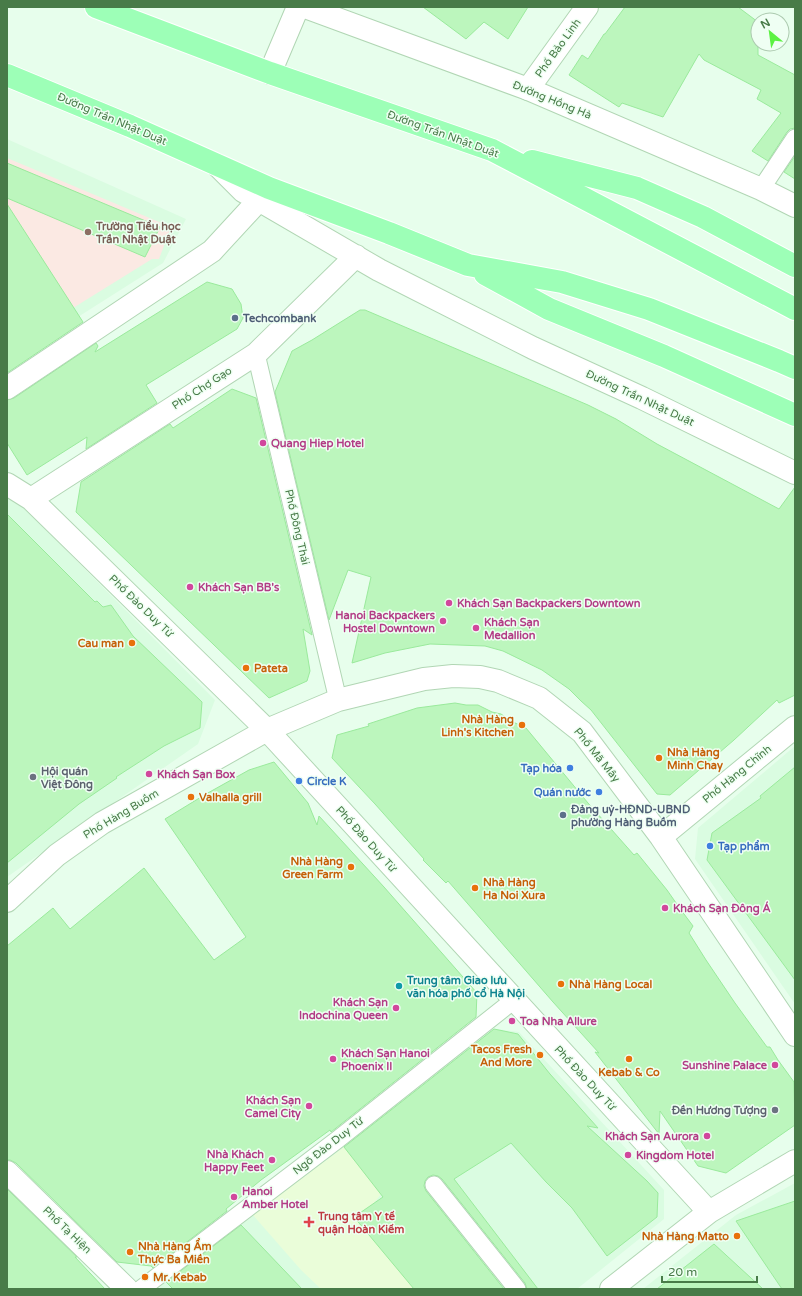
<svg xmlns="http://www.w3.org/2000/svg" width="802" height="1296" font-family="'Varela Round',sans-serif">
<rect width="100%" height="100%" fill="#e7feec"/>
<path fill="#dafce1" d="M7,139L186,219L163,263L7,362Z
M7,491L215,700L198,744L7,877Z
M795,746V1004L695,859L698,828Z
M488,1028L519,1032L664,1190V1219L577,1289H160L161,1282Z
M795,1183V1289H643L736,1215Z"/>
<path fill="#fbe9e3" d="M7,158L171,227L159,259H152L73,308L7,283Z"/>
<path fill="#eafdd9" d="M344,1147L381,1194L374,1203L355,1217L414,1289H321L301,1270L253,1215Z"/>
<path fill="#bcf6bd" stroke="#9aea9c" d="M423,7H528L508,39L484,22L466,39Z
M625,7H738L758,22V55L795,75V128L790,129L787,132L768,161L752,151L781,113L757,99L761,90L704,60L699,54L663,117L622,103L619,107L569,75L582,55L588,59L604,34H605Z
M795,156V179L784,172Z
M7,163L160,227L145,257L7,198Z
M7,204L83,322L7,373Z
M207,282L232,289L241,304L243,318L237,329L146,385L157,403L86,449L87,437L27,475L7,443V400L14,398L96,343L98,346L95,352Z
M360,310H365L588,405L616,419L657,444L779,509L795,487V695L779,703L777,700L734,740L670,795L657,794L591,710L581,701L569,689L542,670L503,651L485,646L430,644L385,653L352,663L371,577L348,570L329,620L275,392L292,351L312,340Z
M232,389L256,398L312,635L303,629L310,671L307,681L269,698L76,512L81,482L170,424L173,428Z
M7,514L95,602L97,601L103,607L111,605L133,636L202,702L200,728L164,746L116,777L117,778L79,804L7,863Z
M455,703L466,705H478L492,712L501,714L513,722L526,728L588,803L634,855L637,853L667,890L681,910L693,926L689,933L706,960L735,1003L767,1047H770L778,1060L794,1082L795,1125L726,1173L698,1166L660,1111L659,1134L595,1052L599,1053L553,1002L448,881L446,883L423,860L424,859L375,804L332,758L337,735L369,726L368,724L417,708Z
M274,762L308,803L317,825L319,816L384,887L477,993L476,1017L331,1132L330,1130L261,1180L226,1209L227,1211L153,1268L151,1266L117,1262L16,1163L10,1160H7V946L53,908L70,929L144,868L214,960L246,937L165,819L206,794L249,770Z
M795,767V980L707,860L712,833L761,798L760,796Z
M494,1029L518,1034L550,1074L598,1128L587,1126L647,1181L658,1193L657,1217L607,1256L572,1208L546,1182L511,1143L454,1179L538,1289H527L525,1283L442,1179L438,1176L433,1175L428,1177L425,1181L424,1186L426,1191L504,1289H414L354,1217L383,1197L344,1147Z
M7,1189L77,1257H75L105,1289H7Z
M795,1201V1289H782L736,1221Z
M241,1225L302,1289H173L166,1282Z
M714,1244L763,1289H657Z"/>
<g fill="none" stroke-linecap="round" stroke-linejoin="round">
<g stroke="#b1d6b4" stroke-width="19">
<path id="service" d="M761,189L795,138
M256,354L338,700
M434,1185L517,1289
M141,1289L337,1140L514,1000"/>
</g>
<g stroke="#b1d6b4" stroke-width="24">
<path id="minor" d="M270,73L298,7
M528,89L587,7
M217,165L243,191L379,270L533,348L642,398L795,473
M7,388L212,251L259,200
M7,484L31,499L267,730L709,1212
M31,499L256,354L356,256
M661,837L795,727
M7,901L57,855L102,823L267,730L338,700L424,679L453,676L480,677L498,681L539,698L582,732L661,837L795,1035
M7,1172L127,1289
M611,1289L709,1212L795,1161"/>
</g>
<g stroke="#b1d6b4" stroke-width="24">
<path id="tertiary" d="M305,7L528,89L761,189L795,206"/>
</g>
<g stroke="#fff" stroke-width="24">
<path id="primary" d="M96,7L270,73L492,150L795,309
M7,75L130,126L269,188L389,233L468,265L562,282L649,309L779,361L795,368
M532,161L637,188L703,217L795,266
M485,274L549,309L664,356L795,415"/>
</g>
<use href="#service" stroke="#fff" stroke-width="17"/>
<use href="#minor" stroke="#fff" stroke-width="22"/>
<use href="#tertiary" stroke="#fff" stroke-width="22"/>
<use href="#primary" stroke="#9dffb7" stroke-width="22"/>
</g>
<circle fill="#8d6e63" stroke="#effff3" stroke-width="1.5" cx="88" cy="232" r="4"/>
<g fill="#5c6f8a" stroke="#effff3" stroke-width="1.5">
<circle cx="235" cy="318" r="4"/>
<circle cx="563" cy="815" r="4"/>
</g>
<g fill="#d1479c" stroke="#effff3" stroke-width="1.5">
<circle cx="263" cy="443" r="4"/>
<circle cx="190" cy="587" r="4"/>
<circle cx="449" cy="603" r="4"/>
<circle cx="443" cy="621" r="4"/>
<circle cx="476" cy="628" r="4"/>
<circle cx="149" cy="774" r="4"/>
<circle cx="665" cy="908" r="4"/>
<circle cx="396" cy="1008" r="4"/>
<circle cx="512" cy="1021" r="4"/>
<circle cx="333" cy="1059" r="4"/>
<circle cx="775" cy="1065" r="4"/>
<circle cx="309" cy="1106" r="4"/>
<circle cx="707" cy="1136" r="4"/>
<circle cx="628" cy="1155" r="4"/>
<circle cx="272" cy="1160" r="4"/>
<circle cx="234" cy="1197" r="4"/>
</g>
<g fill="#e8710a" stroke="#effff3" stroke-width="1.5">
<circle cx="132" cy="643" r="4"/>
<circle cx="246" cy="668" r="4"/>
<circle cx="522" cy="725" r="4"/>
<circle cx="659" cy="758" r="4"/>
<circle cx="191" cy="797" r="4"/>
<circle cx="351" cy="867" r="4"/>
<circle cx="475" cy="888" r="4"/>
<circle cx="561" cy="984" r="4"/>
<circle cx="540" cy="1055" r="4"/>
<circle cx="629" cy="1059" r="4"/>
<circle cx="737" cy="1236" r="4"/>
<circle cx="130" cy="1252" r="4"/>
<circle cx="145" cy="1277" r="4"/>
</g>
<g fill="#3f7fe0" stroke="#effff3" stroke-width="1.5">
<circle cx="570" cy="768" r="4"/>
<circle cx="299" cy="781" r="4"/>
<circle cx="599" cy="792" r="4"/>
<circle cx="710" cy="846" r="4"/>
</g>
<g fill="#6b7280" stroke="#effff3" stroke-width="1.5">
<circle cx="33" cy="777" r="4"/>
<circle cx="775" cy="1110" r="4"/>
</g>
<circle fill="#0f9aa8" stroke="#effff3" stroke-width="1.5" cx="399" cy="986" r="4"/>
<path fill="#e0444e" stroke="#effff3" stroke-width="1.5" d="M307 1216h4v4h4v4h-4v4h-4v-4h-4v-4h4z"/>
<g text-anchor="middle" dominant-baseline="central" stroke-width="3" stroke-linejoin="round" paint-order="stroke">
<g font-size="11" fill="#487b48" stroke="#effff3">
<text transform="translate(558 48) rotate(-54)">Phố Bảo Linh</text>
<text transform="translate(552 100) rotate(22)">Đường Hồng Hà</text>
<text transform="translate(112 119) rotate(23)">Đường Trần Nhật Duật</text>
<text transform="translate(443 134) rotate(20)">Đường Trần Nhật Duật</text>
<text transform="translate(202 388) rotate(-33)">Phố Chợ Gạo</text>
<text transform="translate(640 398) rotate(25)">Đường Trần Nhật Duật</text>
<text transform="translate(297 527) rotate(77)">Phố Đông Thái</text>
<text transform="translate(141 606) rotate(44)">Phố Đào Duy Từ</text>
<text transform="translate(597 755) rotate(51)">Phố Mã Mây</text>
<text transform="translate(737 774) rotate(-39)">Phố Hàng Chĩnh</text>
<text transform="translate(121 814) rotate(-31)">Phố Hàng Buồm</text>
<text transform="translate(366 839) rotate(48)">Phố Đào Duy Từ</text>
<text transform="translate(585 1078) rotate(47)">Phố Đào Duy Từ</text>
<text transform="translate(328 1146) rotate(-38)">Ngõ Đào Duy Từ</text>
<text transform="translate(67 1230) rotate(44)">Phố Tạ Hiện</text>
</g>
<g font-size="11" font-weight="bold" fill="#785e54" stroke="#effff3" text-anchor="start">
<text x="96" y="226">Trường Tiểu học<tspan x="96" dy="13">Trần Nhật Duật</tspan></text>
</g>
<g font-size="11" font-weight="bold" fill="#4e5e75" stroke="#effff3" text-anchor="start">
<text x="243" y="318">Techcombank</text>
<text x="571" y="809">Đảng uỷ-HĐND-UBND<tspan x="571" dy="13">phường Hàng Buồm</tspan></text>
</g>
<g font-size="11" font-weight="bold" fill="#b23c85" stroke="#effff3" text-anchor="start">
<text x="271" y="443">Quang Hiep Hotel</text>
<text x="198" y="587">Khách Sạn BB's</text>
<text x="457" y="603">Khách Sạn Backpackers Downtown</text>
<text x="435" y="615" text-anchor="end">Hanoi Backpackers<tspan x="435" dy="13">Hostel Downtown</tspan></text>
<text x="484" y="622">Khách Sạn<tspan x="484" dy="13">Medallion</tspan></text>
<text x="157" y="774">Khách Sạn Box</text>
<text x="673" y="908">Khách Sạn Đông Á</text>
<text x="388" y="1002" text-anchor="end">Khách Sạn<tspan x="388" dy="13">Indochina Queen</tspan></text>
<text x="520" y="1021">Toa Nha Allure</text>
<text x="341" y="1053">Khách Sạn Hanoi<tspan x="341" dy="13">Phoenix II</tspan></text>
<text x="767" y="1065" text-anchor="end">Sunshine Palace</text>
<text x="301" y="1100" text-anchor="end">Khách Sạn<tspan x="301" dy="13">Camel City</tspan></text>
<text x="699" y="1136" text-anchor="end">Khách Sạn Aurora</text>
<text x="264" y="1154" text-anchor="end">Nhà Khách<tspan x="264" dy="13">Happy Feet</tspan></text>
<text x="636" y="1155">Kingdom Hotel</text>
<text x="242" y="1191">Hanoi<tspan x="242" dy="13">Amber Hotel</tspan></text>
</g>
<g font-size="11" font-weight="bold" fill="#c56008" stroke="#effff3" text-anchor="start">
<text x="124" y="643" text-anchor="end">Cau man</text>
<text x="254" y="668">Pateta</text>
<text x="514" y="719" text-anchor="end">Nhà Hàng<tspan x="514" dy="13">Linh's Kitchen</tspan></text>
<text x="667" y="752">Nhà Hàng<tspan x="667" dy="13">Minh Chay</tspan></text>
<text x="199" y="797">Valhalla grill</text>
<text x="343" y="861" text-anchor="end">Nhà Hàng<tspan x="343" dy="13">Green Farm</tspan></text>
<text x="483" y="882">Nhà Hàng<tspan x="483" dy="13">Ha Noi Xura</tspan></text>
<text x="569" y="984">Nhà Hàng Local</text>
<text x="532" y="1049" text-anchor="end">Tacos Fresh<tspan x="532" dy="13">And More</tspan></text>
<text x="629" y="1072" text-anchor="middle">Kebab &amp; Co</text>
<text x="729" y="1236" text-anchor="end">Nhà Hàng Matto</text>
<text x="138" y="1246">Nhà Hàng Ẩm<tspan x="138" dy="13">Thực Ba Miền</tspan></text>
<text x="153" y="1277">Mr. Kebab</text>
</g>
<g font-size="11" font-weight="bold" fill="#366cbe" stroke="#effff3" text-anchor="end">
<text x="562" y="768">Tạp hóa</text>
<text x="307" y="781" text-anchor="start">Circle K</text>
<text x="591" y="792">Quán nước</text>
<text x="718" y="846" text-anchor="start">Tạp phẩm</text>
</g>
<g font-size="11" font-weight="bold" fill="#5b616d" stroke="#effff3" text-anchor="start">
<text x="41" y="771">Hội quán<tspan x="41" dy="13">Việt Đông</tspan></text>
<text x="767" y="1110" text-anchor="end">Đền Hương Tượng</text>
</g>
<g font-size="11" font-weight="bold" fill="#0d838f" stroke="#effff3" text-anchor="start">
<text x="407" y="980">Trung tâm Giao lưu<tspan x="407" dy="13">văn hóa phố cổ Hà Nội</tspan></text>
</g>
<g font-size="11" font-weight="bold" fill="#be3a42" stroke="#effff3" text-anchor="start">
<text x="318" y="1216">Trung tâm Y tế<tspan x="318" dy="13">quận Hoàn Kiếm</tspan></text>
</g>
</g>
<rect width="802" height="1296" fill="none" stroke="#487b48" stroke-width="16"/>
<g transform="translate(770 32) rotate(331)"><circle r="19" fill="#effff3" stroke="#accaaf"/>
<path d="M0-3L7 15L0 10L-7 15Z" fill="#5bf242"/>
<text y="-6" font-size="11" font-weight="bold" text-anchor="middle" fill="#487b48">N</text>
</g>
<path d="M662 1276v6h95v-6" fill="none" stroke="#487b48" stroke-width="2"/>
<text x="668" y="1276" font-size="12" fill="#487b48" stroke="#effff3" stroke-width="3" paint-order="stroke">20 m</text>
</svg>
